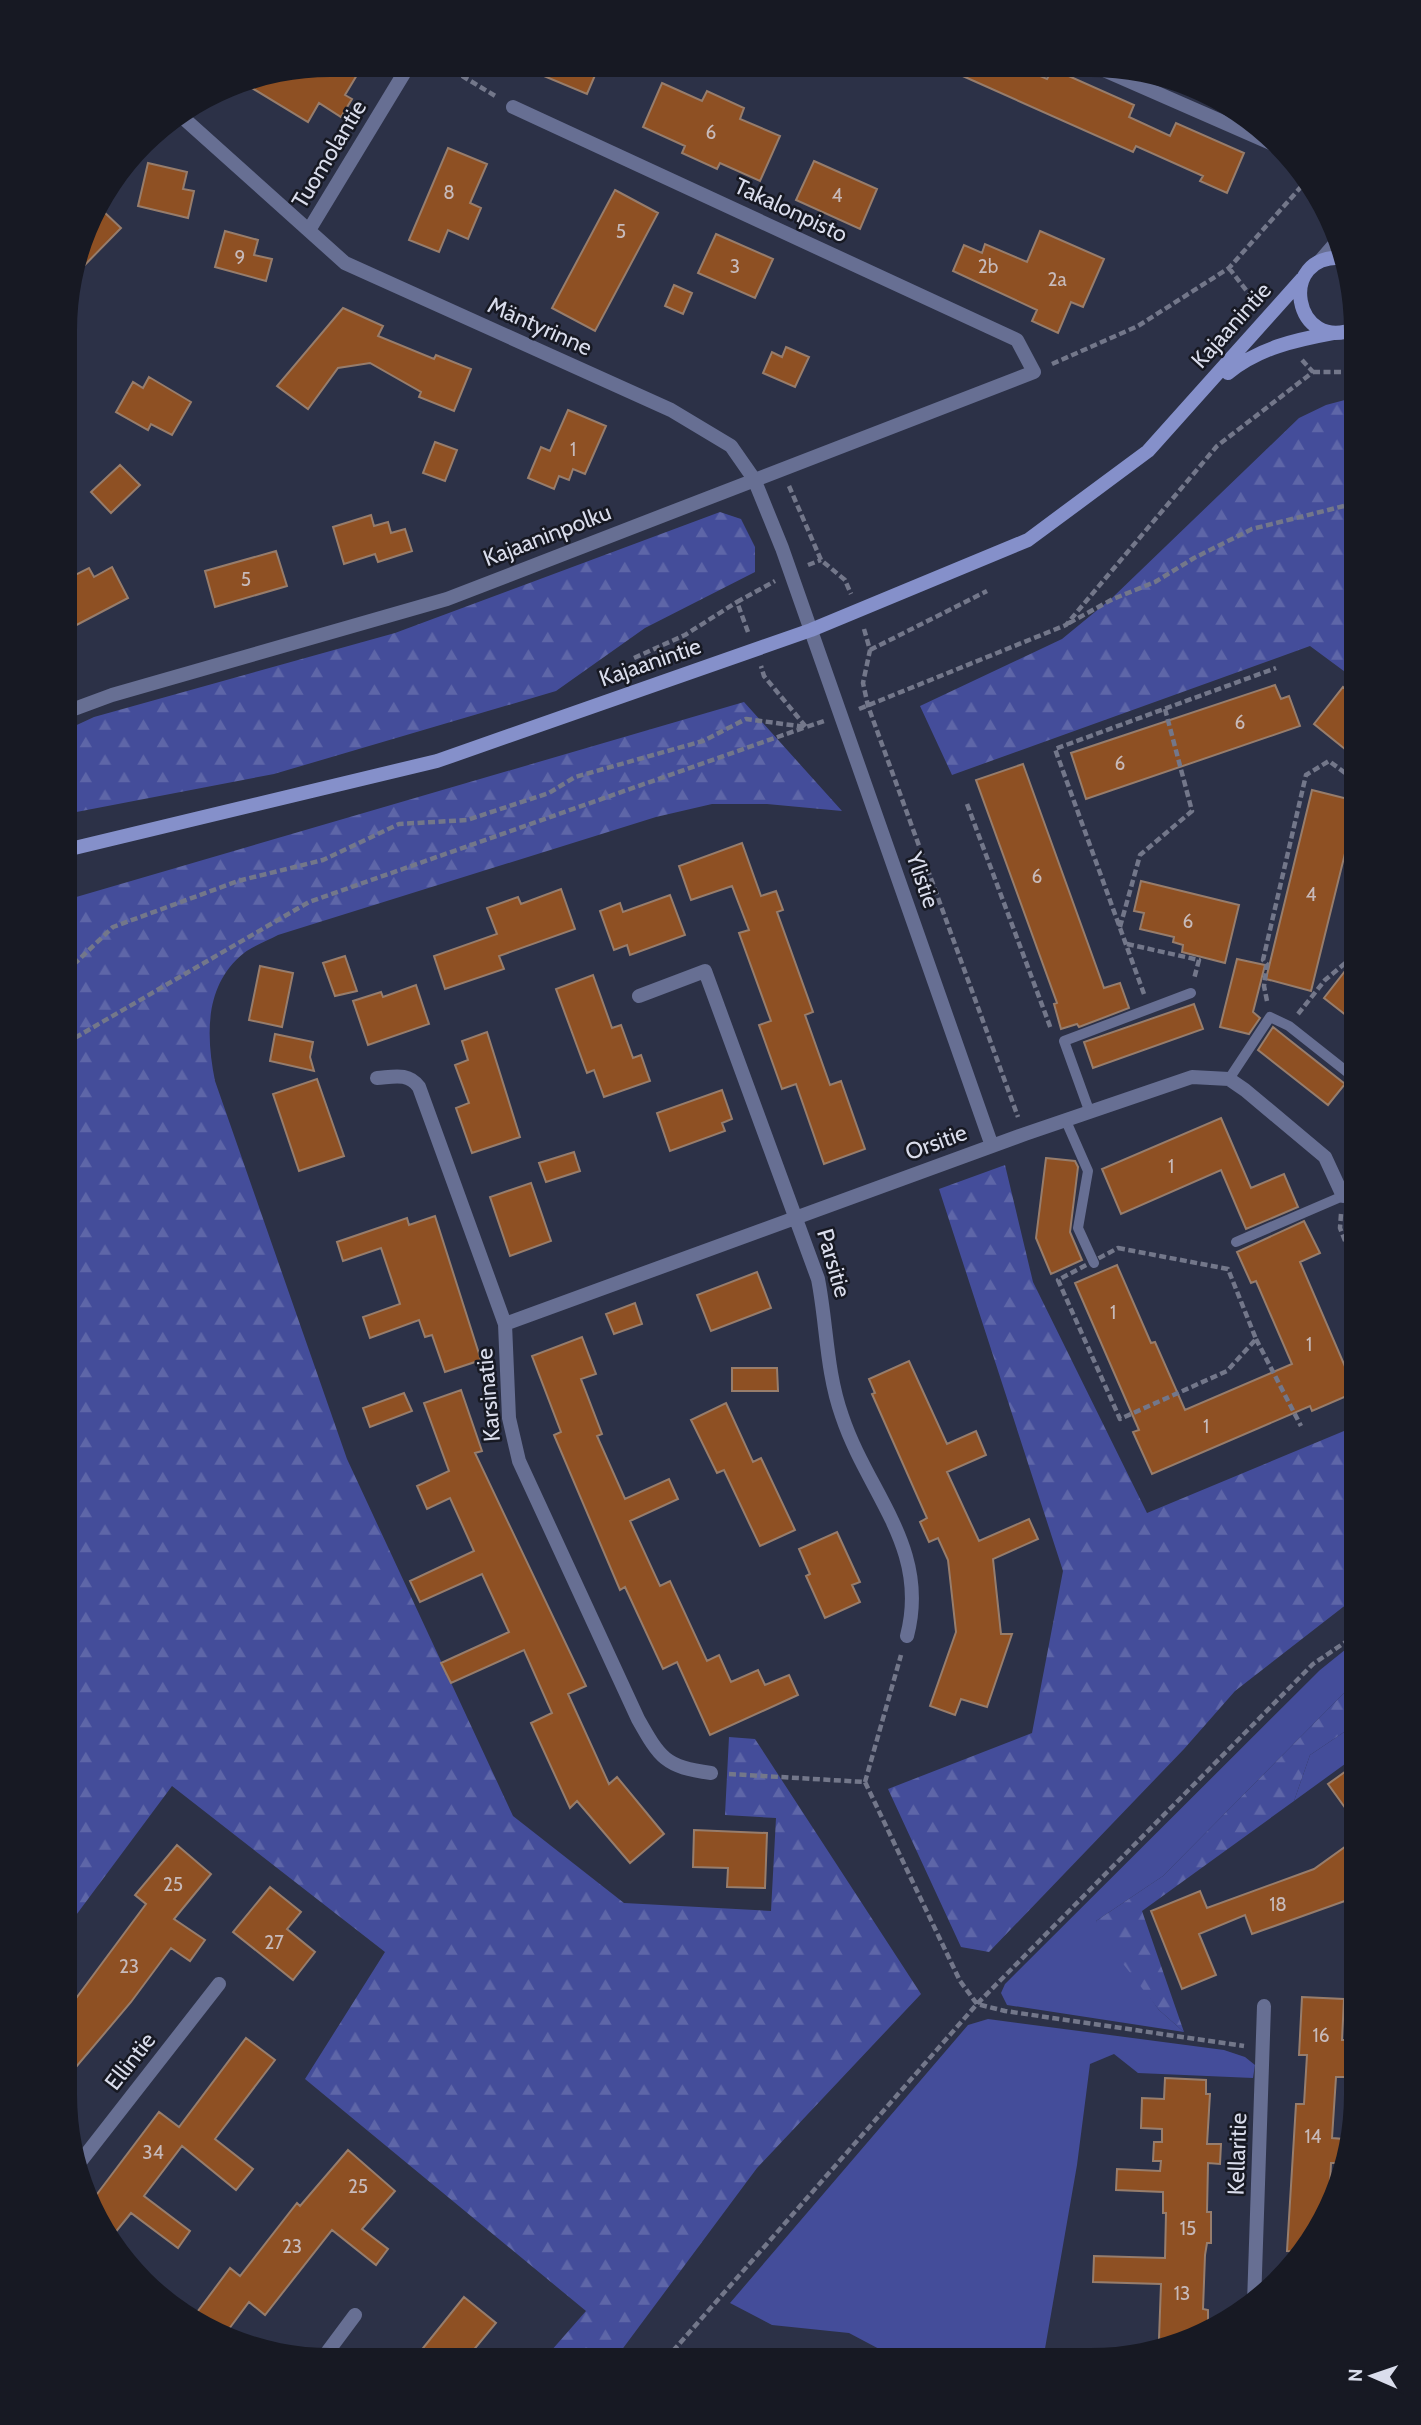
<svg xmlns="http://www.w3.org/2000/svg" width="1421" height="2425" font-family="Cabin,sans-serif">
<defs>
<pattern id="forest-firs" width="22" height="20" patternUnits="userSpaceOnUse" patternTransform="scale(1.75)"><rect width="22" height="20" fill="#444d9a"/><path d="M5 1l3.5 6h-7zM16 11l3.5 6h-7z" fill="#5e66a8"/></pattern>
</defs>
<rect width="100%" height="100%" fill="#2c3147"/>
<path fill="#444d9a" d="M1356,1641V1685L1348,1689L1163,1876L1096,1921L1159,2010L1184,2032L1007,2005L1001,1993L1005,1984L1320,1670Z
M1356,1724V1756L1294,1801L1310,1755Z
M988,2019L1224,2050L1245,2057L1255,2065L1253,2078L1138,2073L1114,2054L1090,2064L1077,2165L1043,2360H900L849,2333L772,2325L730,2303L968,2025Z"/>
<path fill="url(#forest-firs)" d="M1356,397V680L1310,646L952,775L920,706L1062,639L1112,598L1299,418L1326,405Z
M720,512L741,519L755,547V572L645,628L556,691L274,774L66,814V730L94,717L395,633Z
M744,702L842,811L767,804H712L656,817L278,935C267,941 253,946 244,953C204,985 206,1036 215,1081L347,1459L513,1816L624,1903L771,1911L776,1818L725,1815L729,1737L755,1739L921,1994L757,2168L615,2359H544L586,2311L305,2079L385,1952L172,1786L65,1930L66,900Z
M1005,1165L1033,1282L1147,1513L1356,1426V1597L1235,1691L1184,1749L989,1952L961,1947L888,1789L1032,1733L1063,1571L939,1189Z
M1356,1685V1724L1310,1755L1294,1801L1142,1911L1184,2032L1159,2010L1100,1934L1096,1921L1163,1876L1348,1689Z"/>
<path fill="#8e5023" stroke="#977d6c" stroke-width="2" d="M330,65H363L345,95L352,99L341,117L319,103L308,122L242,82Z
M520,66H599L587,94Z
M947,69H1024L1047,79L1053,69L1134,105L1129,117L1170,136L1176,123L1244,153L1227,193L1200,181L1203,176L1136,146L1133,152Z
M662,83L702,101L707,91L744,108L740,119L780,136L760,181L720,163L717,169L682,153L685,146L643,127Z
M448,148L487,164L470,203L481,208L468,239L448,230L439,252L409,240Z
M814,161L877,189L860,229L796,200Z
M148,163L187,172L183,189L194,191L188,218L138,206Z
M615,190L658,213L595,331L552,308Z
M103,211L121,228L73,277L88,227Z
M225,231L258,240L254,255L272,259L266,281L215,267Z
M1040,231L1104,259L1083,307L1071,302L1058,333L1032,321L1037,310L953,271L964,245L982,253L985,244L1027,262Z
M716,234L773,259L755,298L698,273Z
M674,285L692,293L683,314L665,306Z
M343,308L383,326L378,336L434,359L436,355L471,369L454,411L419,397L421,392L370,363L338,368L308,409L277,386Z
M786,347L809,357L795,387L763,373L772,352L782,357Z
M149,377L191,402L172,435L151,424L148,430L116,412L133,382L143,388Z
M568,410L606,426L585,474L573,469L569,480L559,476L554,489L528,478L541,447L550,451Z
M435,442L457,450L445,481L423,473Z
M120,465L140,485L111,513L91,492Z
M371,515L374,526L388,522L391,533L405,529L412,551L378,562L375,554L344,564L333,527Z
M276,551L287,586L215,607L205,571Z
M112,567L128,598L67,630V579L89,568L94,577Z
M1275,685L1281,699L1289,696L1300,726L1086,799L1071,753Z
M1343,687L1356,698V758L1314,724Z
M1023,764L1104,988L1120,983L1129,1008L1079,1027L1077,1024L1061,1029L1054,1004L1057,1003L976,780Z
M1312,790L1356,801V809L1311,991L1266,979Z
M742,843L761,896L776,891L783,910L777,912L813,1012L805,1015L830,1085L841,1081L865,1149L824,1164L796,1084L782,1089L759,1025L771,1021L739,933L749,930L732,886L691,900L679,866Z
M1141,881L1239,905L1225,963L1182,952L1183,945L1173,942L1174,937L1140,929L1144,913L1134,911Z
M561,889L575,929L499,956L504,969L445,989L434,956L497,934L487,908L518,897L521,904Z
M670,895L685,935L630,955L627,945L614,950L600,911L620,903L623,912Z
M345,956L357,991L335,996L323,963Z
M1356,957V1023L1324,998Z
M1237,959L1265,965L1253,1012L1260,1018L1249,1034L1220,1027Z
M260,966L293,973L282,1027L249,1020Z
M593,975L612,1028L621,1025L633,1058L641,1055L650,1081L604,1097L594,1070L587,1073L556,989Z
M416,985L429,1024L368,1045L353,1001L381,992L383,997Z
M1194,1004L1203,1029L1093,1068L1084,1042Z
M1273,1027L1345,1084L1328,1105L1258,1050Z
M487,1032L520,1137L472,1153L456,1108L469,1103L455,1065L468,1060L462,1041Z
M275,1034L313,1042L310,1057L314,1071L270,1061Z
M317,1079L344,1156L299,1171L273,1094Z
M722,1090L732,1119L722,1123L725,1131L670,1151L657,1113Z
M1221,1118L1251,1188L1284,1174L1298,1207L1246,1229L1221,1170L1121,1214L1102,1169Z
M574,1152L580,1171L546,1182L539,1163Z
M1046,1158L1075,1161L1078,1167L1070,1232L1082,1260L1051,1274L1036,1238Z
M531,1183L551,1241L510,1256L490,1197Z
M435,1216L481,1360L445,1372L432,1335L425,1337L419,1320L370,1338L363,1317L400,1304L381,1248L343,1261L337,1242L407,1218L409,1225Z
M1304,1221L1320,1253L1300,1262L1356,1392L1312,1411L1310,1406L1152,1474L1133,1432L1139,1430L1075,1283L1117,1265L1151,1343L1155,1342L1185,1410L1292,1364L1256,1281L1251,1283L1237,1252Z
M757,1272L771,1308L711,1331L697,1295Z
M635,1303L642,1324L614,1334L606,1314Z
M582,1337L596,1374L581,1379L602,1434L597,1436L625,1499L669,1479L678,1499L630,1521L660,1586L670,1581L707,1661L719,1655L731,1682L758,1670L765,1685L789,1675L798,1695L710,1735L677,1662L663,1669L625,1587L620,1590L554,1435L561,1432L532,1356Z
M909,1361L947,1444L976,1431L986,1455L947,1472L979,1541L1029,1519L1038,1539L993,1559L1001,1634H1012L987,1707L961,1699L955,1715L930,1706L956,1632L948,1560L938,1538L929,1542L920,1522L927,1518L872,1394L875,1393L869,1379Z
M732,1368H777L778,1391H732Z
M461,1390L482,1451L475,1453L586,1686L568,1694L609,1784L617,1777L664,1834L630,1863L577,1801L570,1808L531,1723L552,1713L524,1650L451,1683L441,1663L509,1632L482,1574L420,1602L410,1581L474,1551L450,1498L427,1509L417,1486L449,1471L424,1403Z
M404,1393L412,1411L370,1427L363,1408Z
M726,1403L753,1462L761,1458L795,1530L760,1546L724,1470L717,1473L691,1420Z
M837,1532L860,1582L852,1585L860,1602L825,1618L806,1576L810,1574L799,1549Z
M1356,1764V1823L1328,1784Z
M694,1830L767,1833L765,1888L727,1887L728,1868L693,1867Z
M1356,1839V1897L1252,1934L1245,1915L1199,1934L1216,1975L1182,1989L1151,1911L1200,1891L1207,1908L1314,1869Z
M177,1845L211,1874L174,1919L205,1940L190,1961L171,1948L131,2002L65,2080V1993L74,2001L146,1904L135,1895Z
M270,1887L301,1912L287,1929L315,1952L293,1980L233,1932Z
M1302,1997L1344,1999L1342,2040H1347L1345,2077H1336L1332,2138L1344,2139L1342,2163H1331L1329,2205L1304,2252L1287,2251L1296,2104H1304L1307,2055H1299Z
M246,2038L275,2060L215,2139L253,2169L236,2190L182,2146L144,2196L190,2231L178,2248L131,2213L110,2239L91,2202L159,2112L179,2127Z
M1165,2078L1206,2080V2094H1210L1207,2144H1221L1220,2164L1208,2163L1207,2212H1211V2243H1207L1205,2255L1203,2309L1208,2310V2329L1188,2340L1159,2339L1161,2284L1093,2282L1094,2256L1165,2258L1166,2213H1163V2192L1116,2190L1117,2169L1160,2171L1161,2161H1153L1154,2142H1162V2129L1141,2128L1142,2098L1164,2099Z
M348,2150L395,2191L362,2229L388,2249L376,2265L332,2230L265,2315L249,2302L223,2337L192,2319L230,2268L240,2276L297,2203L300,2206Z
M464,2297L496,2323L467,2358H415Z"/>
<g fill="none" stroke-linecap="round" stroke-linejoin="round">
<path stroke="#73778a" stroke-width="4.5" stroke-dasharray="7 3.5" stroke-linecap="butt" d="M444,65L497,97
M1229,268L1256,303
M1052,364L1138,326L1229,268L1308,179
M1313,372H1356
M789,486L821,560L845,580L851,594
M808,565L821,560
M1069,623L1113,599L1155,582L1194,558L1252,529L1356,503
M864,629L870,650L863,683L868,706L1018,1117
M748,632L737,602L775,581
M870,650L987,591
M634,658L685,635L737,602
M859,709L1066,625L1217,446L1313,372L1301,359
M967,804L1051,1029
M1120,927L1140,855L1192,811L1165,709
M1127,944L1199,960L1194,979
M66,972L113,927L238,881L323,860L399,824L467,820L549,793L575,777L703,741L746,719L806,727L824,721
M1144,994L1055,749L1276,668
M1267,1001L1264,986L1267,964L1263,960L1306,775L1329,761L1356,781
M1298,1014L1325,980L1356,954
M66,1043L309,902L806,727L764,676L761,666
M1341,1214L1340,1228L1356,1269
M1118,1248L1228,1269L1256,1339L1227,1371L1120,1419L1058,1280Z
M1256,1339L1301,1426
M729,1774L865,1782L960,1981L977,2004L1005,2011L1244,2046
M865,1782L901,1655
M666,2359L977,2004L1313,1664L1356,1635"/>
<path stroke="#676f93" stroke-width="10" d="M1229,1079L1270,1017L1289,1026L1356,1079
M1090,1113L1064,1041L1191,993
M1066,1121L1088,1171L1078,1228L1094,1263
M1236,1242L1343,1196L1356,1182"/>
<path stroke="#676f93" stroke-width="14" d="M1104,70L1280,147
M180,115L345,263L671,410L731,446L754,479L782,548L992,1146
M309,230L409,65
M66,712L112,695L447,599L1034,372L1017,340L513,107
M639,996L705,971L818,1279C827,1325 826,1371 842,1416C868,1494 930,1548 907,1636
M377,1078C393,1077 408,1072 419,1087L505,1324L509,1418L519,1461L638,1719C660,1758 665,1767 711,1773
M505,1324L1025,1134L1192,1077L1229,1079L1245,1090L1325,1157L1343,1196
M77,2166L219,1984
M1254,2303L1264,2006
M323,2358L355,2315"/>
<path stroke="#676f93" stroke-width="14" d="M1320,261L1339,239"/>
<path stroke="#8590ca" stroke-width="14" d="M1344,258C1275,252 1294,356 1356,328
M1228,373C1259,348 1295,340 1333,333
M66,850L437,761L811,630L1028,540L1148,451L1302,279"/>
</g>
<g text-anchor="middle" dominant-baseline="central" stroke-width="5" stroke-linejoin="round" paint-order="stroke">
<g font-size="19" fill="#c7baba">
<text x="711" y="132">6</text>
<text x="449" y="192">8</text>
<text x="837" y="195">4</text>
<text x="621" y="231">5</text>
<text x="240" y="257">9</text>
<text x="735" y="266">3</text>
<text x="988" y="266">2b</text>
<text x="1057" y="279">2a</text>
<text x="573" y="449">1</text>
<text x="246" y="579">5</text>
<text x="1240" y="722">6</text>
<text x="1120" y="763">6</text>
<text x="1037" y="876">6</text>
<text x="1311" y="894">4</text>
<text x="1188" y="921">6</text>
<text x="1171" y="1166">1</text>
<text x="1113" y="1312">1</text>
<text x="1309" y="1344">1</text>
<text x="1206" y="1426">1</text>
<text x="173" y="1884">25</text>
<text x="1278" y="1904">18</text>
<text x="274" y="1942">27</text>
<text x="129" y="1966">23</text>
<text x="1321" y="2035">16</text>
<text x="1313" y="2136">14</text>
<text x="153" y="2152">34</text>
<text x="358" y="2186">25</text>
<text x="1188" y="2228">15</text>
<text x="292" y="2246">23</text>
<text x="1182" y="2293">13</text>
</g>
<g font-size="23" fill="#daddec" stroke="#171923">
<text transform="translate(329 154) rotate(-59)">Tuomolantie</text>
<text transform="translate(791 210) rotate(25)">Takalonpisto</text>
<text transform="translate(1231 325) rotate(-48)">Kajaanintie</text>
<text transform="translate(540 326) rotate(24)">Mäntyrinne</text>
<text transform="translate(547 535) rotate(-21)">Kajaaninpolku</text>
<text transform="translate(650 662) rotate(-19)">Kajaanintie</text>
<text transform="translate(923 880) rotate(71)">Ylistie</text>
<text transform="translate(936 1142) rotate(-20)">Orsitie</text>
<text transform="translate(834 1263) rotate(74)">Parsitie</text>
<text transform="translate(488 1395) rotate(-95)">Karsinatie</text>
<text transform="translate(130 2061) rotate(-52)">Ellintie</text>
<text transform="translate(1237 2154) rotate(-88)">Kellaritie</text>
</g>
</g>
<path d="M0 0H1421V2425H0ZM330 77H1091A253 253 0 0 1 1344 330V2095A253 253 0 0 1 1091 2348H330A253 253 0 0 1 77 2095V330A253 253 0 0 1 330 77Z" fill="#171923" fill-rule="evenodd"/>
<g transform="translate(1372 2376) rotate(272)" stroke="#171923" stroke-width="5" paint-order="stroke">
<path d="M0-5L12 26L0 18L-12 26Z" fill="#daddec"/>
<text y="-10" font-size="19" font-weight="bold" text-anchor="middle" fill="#daddec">N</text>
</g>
</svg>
